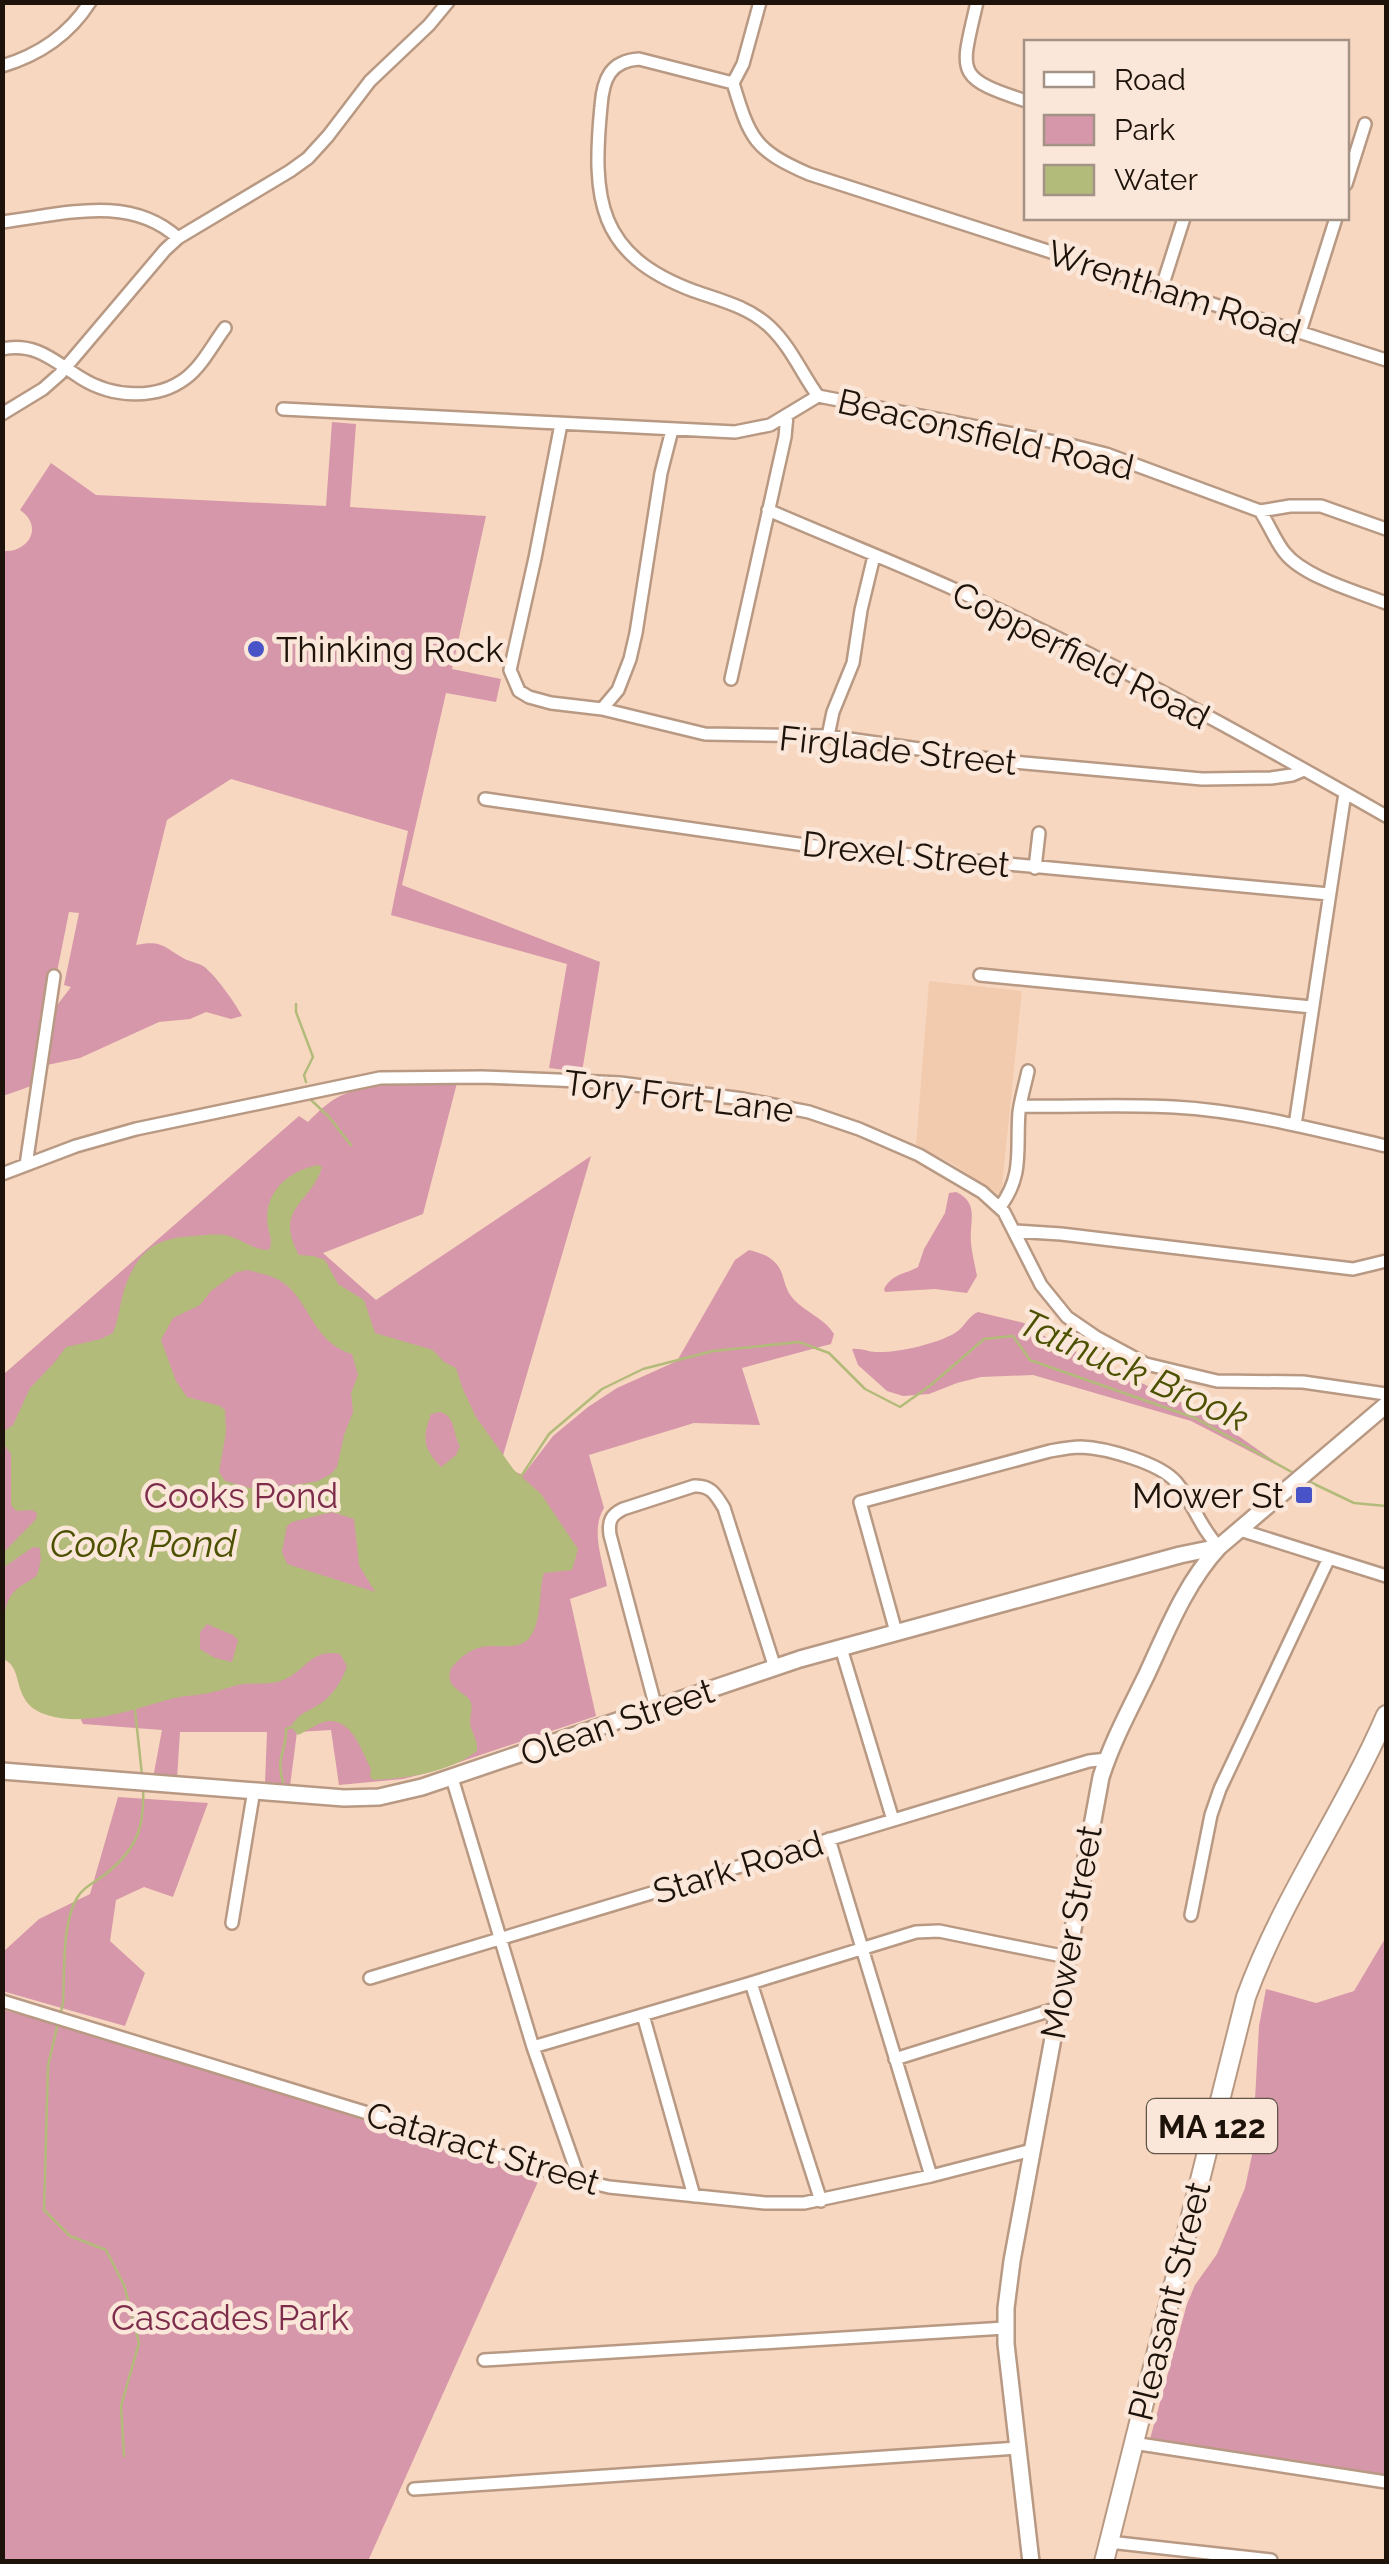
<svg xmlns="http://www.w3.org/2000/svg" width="1389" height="2564" font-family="Raleway,sans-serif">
<rect width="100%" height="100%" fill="#f8d7c0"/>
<path fill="#f2cbaf" d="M929,981L1022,991L1001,1196L953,1164L916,1145Z"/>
<path fill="#d597a9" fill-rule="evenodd" d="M332,422L356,424L350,507L486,516L452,669L501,679L496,702L446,693L402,885L600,962L582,1072L549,1068L567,964L391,915L408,831L231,779L167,820L136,945C164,939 165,949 187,960C192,962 198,963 203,966C214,973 236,1004 242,1016L231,1019L206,1012L190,1019L159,1022L80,1058L47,1065L33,1077L31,1086L6,1095L3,1093L2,551C29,553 44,526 20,510L51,463L96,495L326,506ZM69,912L79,913L64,985L71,987L48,1017Z
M457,1083L423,1214L323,1253L376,1300L591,1156L502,1459L513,1471L523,1475L553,1436L588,1407L617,1388L677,1361L735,1260L749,1250C760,1253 771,1256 778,1266C784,1274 784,1287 791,1296C803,1312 824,1317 834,1334L831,1344L742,1368L760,1425L694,1423L589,1455L604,1508C590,1530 603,1561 607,1586L570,1599L596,1716L430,1772L403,1779L339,1785L331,1730L297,1732L290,1786L265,1784L267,1732H180L177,1779L153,1778L162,1730L83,1724L58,1672L3,1629L2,1386L5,1373L299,1116L308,1122C324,1106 336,1094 359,1090L360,1088L380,1084Z
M956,1192C980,1203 969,1221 971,1243C972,1254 975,1265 977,1276L967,1293L935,1289L885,1292L884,1289C893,1273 904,1275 918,1267L924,1249L945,1213L949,1193Z
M978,1312L1024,1323L1046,1337L1210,1416L1290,1472L1191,1421L1033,1375L981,1377L957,1383L929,1394L903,1396L887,1391L858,1365L852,1349C862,1348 868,1352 876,1352C898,1353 936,1344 955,1333C965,1327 968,1316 978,1312Z
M118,1797L208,1803L173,1897L144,1887L116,1900L110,1941L145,1973L125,2026L2,1991L3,1952L39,1919L90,1894Z
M1386,1937V2475L1150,2439L1187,2304L1195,2285L1217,2254L1245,2188L1252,2155L1259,2026L1266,1989L1316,2003L1354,1991Z
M3,2010L49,2022L541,2175L368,2561H3Z"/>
<path fill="#b3bb7b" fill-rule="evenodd" d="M318,1165L322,1167C311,1204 273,1208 299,1255L313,1256L325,1260L338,1284L364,1300L375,1333L433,1350L444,1362L456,1368L462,1387L476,1417L514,1470L541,1494L578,1549L572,1570L544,1573C538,1591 543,1614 532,1634C521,1653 500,1643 482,1647C475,1648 467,1653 462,1657C459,1660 453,1665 451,1669C444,1686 461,1690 469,1699C474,1706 470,1715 470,1722C471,1733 478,1739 477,1751C448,1773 408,1778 373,1780L370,1776L371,1769C362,1752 353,1720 329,1721C318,1722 308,1731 298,1735L291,1727C298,1712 311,1711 324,1701C334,1693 343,1679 347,1666L340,1654C310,1648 306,1672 281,1681C269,1685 255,1683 243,1684C232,1686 223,1690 213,1692C198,1696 182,1695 167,1700C131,1710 86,1727 47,1715C9,1703 26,1668 3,1659C2,1637 0,1603 17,1589C24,1583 31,1581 37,1575L41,1560L40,1548L33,1547L3,1568V1553L36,1519L37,1513L32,1510L16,1511L11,1505V1454L3,1443V1432L13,1425L30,1388L54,1363L66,1347L101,1339L113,1333C119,1318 120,1302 125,1287C139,1250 155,1238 194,1236C204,1235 215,1234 225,1235C241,1238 252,1250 269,1250C273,1240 270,1238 268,1227C262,1194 287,1171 318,1165ZM248,1270C258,1273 271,1275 279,1280C310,1298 311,1342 352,1354L358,1375L351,1393L353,1412L344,1435L337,1467L331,1474L318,1481L289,1486L283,1490L254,1489L225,1481L219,1472L226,1432L225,1410L220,1406L187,1397L176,1381L161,1340L173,1318L200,1305L211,1291L237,1272ZM440,1412C457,1417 452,1434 460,1446L456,1455L441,1467C423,1448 422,1439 431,1414ZM332,1512L354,1519L359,1565L375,1592L287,1564L282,1552L287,1526L292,1522ZM207,1624L233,1635L238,1640L232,1662L215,1658L200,1649V1632Z"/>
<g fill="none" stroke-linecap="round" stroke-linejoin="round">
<path stroke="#b3bb7b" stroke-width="2.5" d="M296,1004V1012L313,1057L304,1075L306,1082
M309,1098L328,1116L351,1145
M520,1478L549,1434L602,1389L643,1369L713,1351L799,1342L829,1353L865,1389L900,1407L931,1385L984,1339L1013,1336L1030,1360L1195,1418L1297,1475
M1308,1481L1354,1503L1386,1506
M135,1710L142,1775
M283,1782C275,1755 287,1752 286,1729L291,1727
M60,2016L63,2003C65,1972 61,1920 79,1895C84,1887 96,1881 103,1876C136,1851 145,1828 143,1788
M58,2023L48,2066L44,2210L70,2236L106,2250L124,2285L139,2343L121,2406L124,2456"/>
<g stroke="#b89983" stroke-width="16">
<path id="street" d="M977,2C961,73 953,77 1026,101
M2,66C39,55 69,35 90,2
M733,83L743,64L760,2
M1346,184L1365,124
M2,222C61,215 129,193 178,238
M1162,287L1184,218
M1300,332L1336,218
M2,349C36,342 54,361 81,378C111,397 156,401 186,378C202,366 213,344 225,328
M818,396C802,374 791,347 770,327C749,307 720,300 694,291C597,255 592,199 601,106C603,79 610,61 639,59L733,83C750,139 754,150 809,174L1386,360
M283,409L735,432L770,425L818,396L1070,445L1106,454L1260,511L1290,506H1321L1386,529
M2,414L43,389L60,374L165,250L178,238L290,171L308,158L328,136L370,81L429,25L448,2
M561,424L535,558L510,670L519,691L529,697L551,703L602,709L705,734L828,736L1003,761L1202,779L1271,778L1292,775L1304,770
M768,510C830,537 894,562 956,590C1104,657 1246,736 1386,816
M1260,511C1269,524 1275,541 1285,553C1304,577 1358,592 1386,603
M731,679L785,437L787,415
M602,709L618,690L630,659L636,633L661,473L672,430
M828,736L833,712L853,663L861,610L874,556
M485,799L805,845L1329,894
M1035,868L1039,833
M980,975L1312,1007
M1020,1106C1071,1107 1123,1104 1174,1107C1246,1111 1317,1130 1386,1146
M1295,1125L1345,793
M26,1165L54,976
M2,1174L76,1146L136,1129L380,1078L482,1077L557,1080L620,1083L743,1099L809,1112L859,1129L919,1155L982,1192L1004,1212L1041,1285L1067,1317L1096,1337L1146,1364L1217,1381L1303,1382L1386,1394
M1000,1207C1024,1175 1016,1150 1019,1112C1021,1098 1025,1085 1028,1071
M1014,1231L1061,1234L1353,1269L1386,1261
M1240,1530L1386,1576
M896,1632L860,1502L1050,1451C1061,1449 1071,1447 1081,1447C1106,1448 1160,1463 1176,1482C1193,1502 1200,1528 1219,1547
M841,1648L893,1820
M656,1708L610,1535C608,1521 611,1515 623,1509L694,1486C711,1485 716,1495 724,1508L775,1668
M452,1778L533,2047L580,2181
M829,1839L931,2176
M1191,1915L1211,1815L1220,1789L1329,1558
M232,1923L254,1790
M370,1978L1089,1761L1107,1759
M751,1983L821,2201
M2,2001L387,2119L567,2177L609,2187L765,2203H804L931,2176L1032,2150
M643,2015L694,2196
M533,2047L751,1983L916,1932L939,1931L1067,1957
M895,2059L1058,2008
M484,2360L1005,2328
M1133,2443L1386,2482
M414,2489L1018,2448
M1109,2542L1271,2560"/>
</g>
<g stroke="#b89983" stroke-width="20">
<path id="secondary" d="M2,1771L344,1798L379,1797L422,1787L800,1659L1180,1555L1219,1547
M1031,2562L1006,2344V2308L1012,2261L1101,1777C1112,1742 1130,1709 1146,1676C1167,1631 1185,1584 1219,1547L1386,1405"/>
</g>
<g stroke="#b89983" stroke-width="22">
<path id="primary" d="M1104,2562L1246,1997C1282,1898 1344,1812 1386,1715"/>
</g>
<use href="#street" stroke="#fff" stroke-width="11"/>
<use href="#secondary" stroke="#fff" stroke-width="15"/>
<use href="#primary" stroke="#fff" stroke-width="18"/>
</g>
<g fill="#4953c8" stroke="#fbe7d9" stroke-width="4">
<circle cx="256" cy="649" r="10"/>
<rect x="1294" y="1485" width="20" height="20" rx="5"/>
</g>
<g text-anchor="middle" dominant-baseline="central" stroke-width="9" stroke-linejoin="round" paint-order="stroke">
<rect fill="#fbe7d9" stroke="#605348" stroke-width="2.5" x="1147" y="2099" width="130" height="54" rx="8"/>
<g font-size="32" font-weight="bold" fill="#1e130a">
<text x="1212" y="2126">MA 122</text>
</g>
<g font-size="35" fill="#1e130a" stroke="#fbe7d9">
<text transform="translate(1174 292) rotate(18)">Wrentham Road</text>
<text transform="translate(986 434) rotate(13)">Beaconsfield Road</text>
<text transform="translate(1081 655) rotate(27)">Copperfield Road</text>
<text transform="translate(898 750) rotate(6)">Firglade Street</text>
<text transform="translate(906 854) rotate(6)">Drexel Street</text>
<text transform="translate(679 1096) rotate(7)">Tory Fort Lane</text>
<text transform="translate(617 1722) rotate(-19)">Olean Street</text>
<text transform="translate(738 1867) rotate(-17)">Stark Road</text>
<text transform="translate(1071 1932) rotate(-80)">Mower Street</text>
<text transform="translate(483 2148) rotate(17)">Cataract Street</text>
<text transform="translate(1169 2301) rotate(-76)">Pleasant Street</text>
</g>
<g font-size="35" fill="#1e130a" stroke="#fbe7d9" text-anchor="start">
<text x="276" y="649">Thinking Rock</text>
<text x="1284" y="1495" text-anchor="end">Mower St</text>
</g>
<g font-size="35" fill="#7d2d4b" stroke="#fbe7d9">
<text x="241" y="1495">Cooks Pond</text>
<text x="230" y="2317">Cascades Park</text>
</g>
<g font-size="38" font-style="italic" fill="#4c5102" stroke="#fbe7d9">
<text transform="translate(1134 1370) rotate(24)">Tatnuck Brook</text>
<text x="143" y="1543">Cook Pond</text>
</g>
</g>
<rect width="1389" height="2564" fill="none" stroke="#1e130a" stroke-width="10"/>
<rect x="1024" y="40" width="325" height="180" fill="#fbe7d9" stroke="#a39286" stroke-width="2.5"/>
<rect x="1044" y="72" width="50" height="15" fill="#ffffff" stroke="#a39286" stroke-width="2.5"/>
<text x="1114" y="90" font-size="30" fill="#1e130a">Road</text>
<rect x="1044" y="115" width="50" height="30" fill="#d597a9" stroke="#a39286" stroke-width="2.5"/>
<text x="1114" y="140" font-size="30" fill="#1e130a">Park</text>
<rect x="1044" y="165" width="50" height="30" fill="#b3bb7b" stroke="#a39286" stroke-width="2.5"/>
<text x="1114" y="190" font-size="30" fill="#1e130a">Water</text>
</svg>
